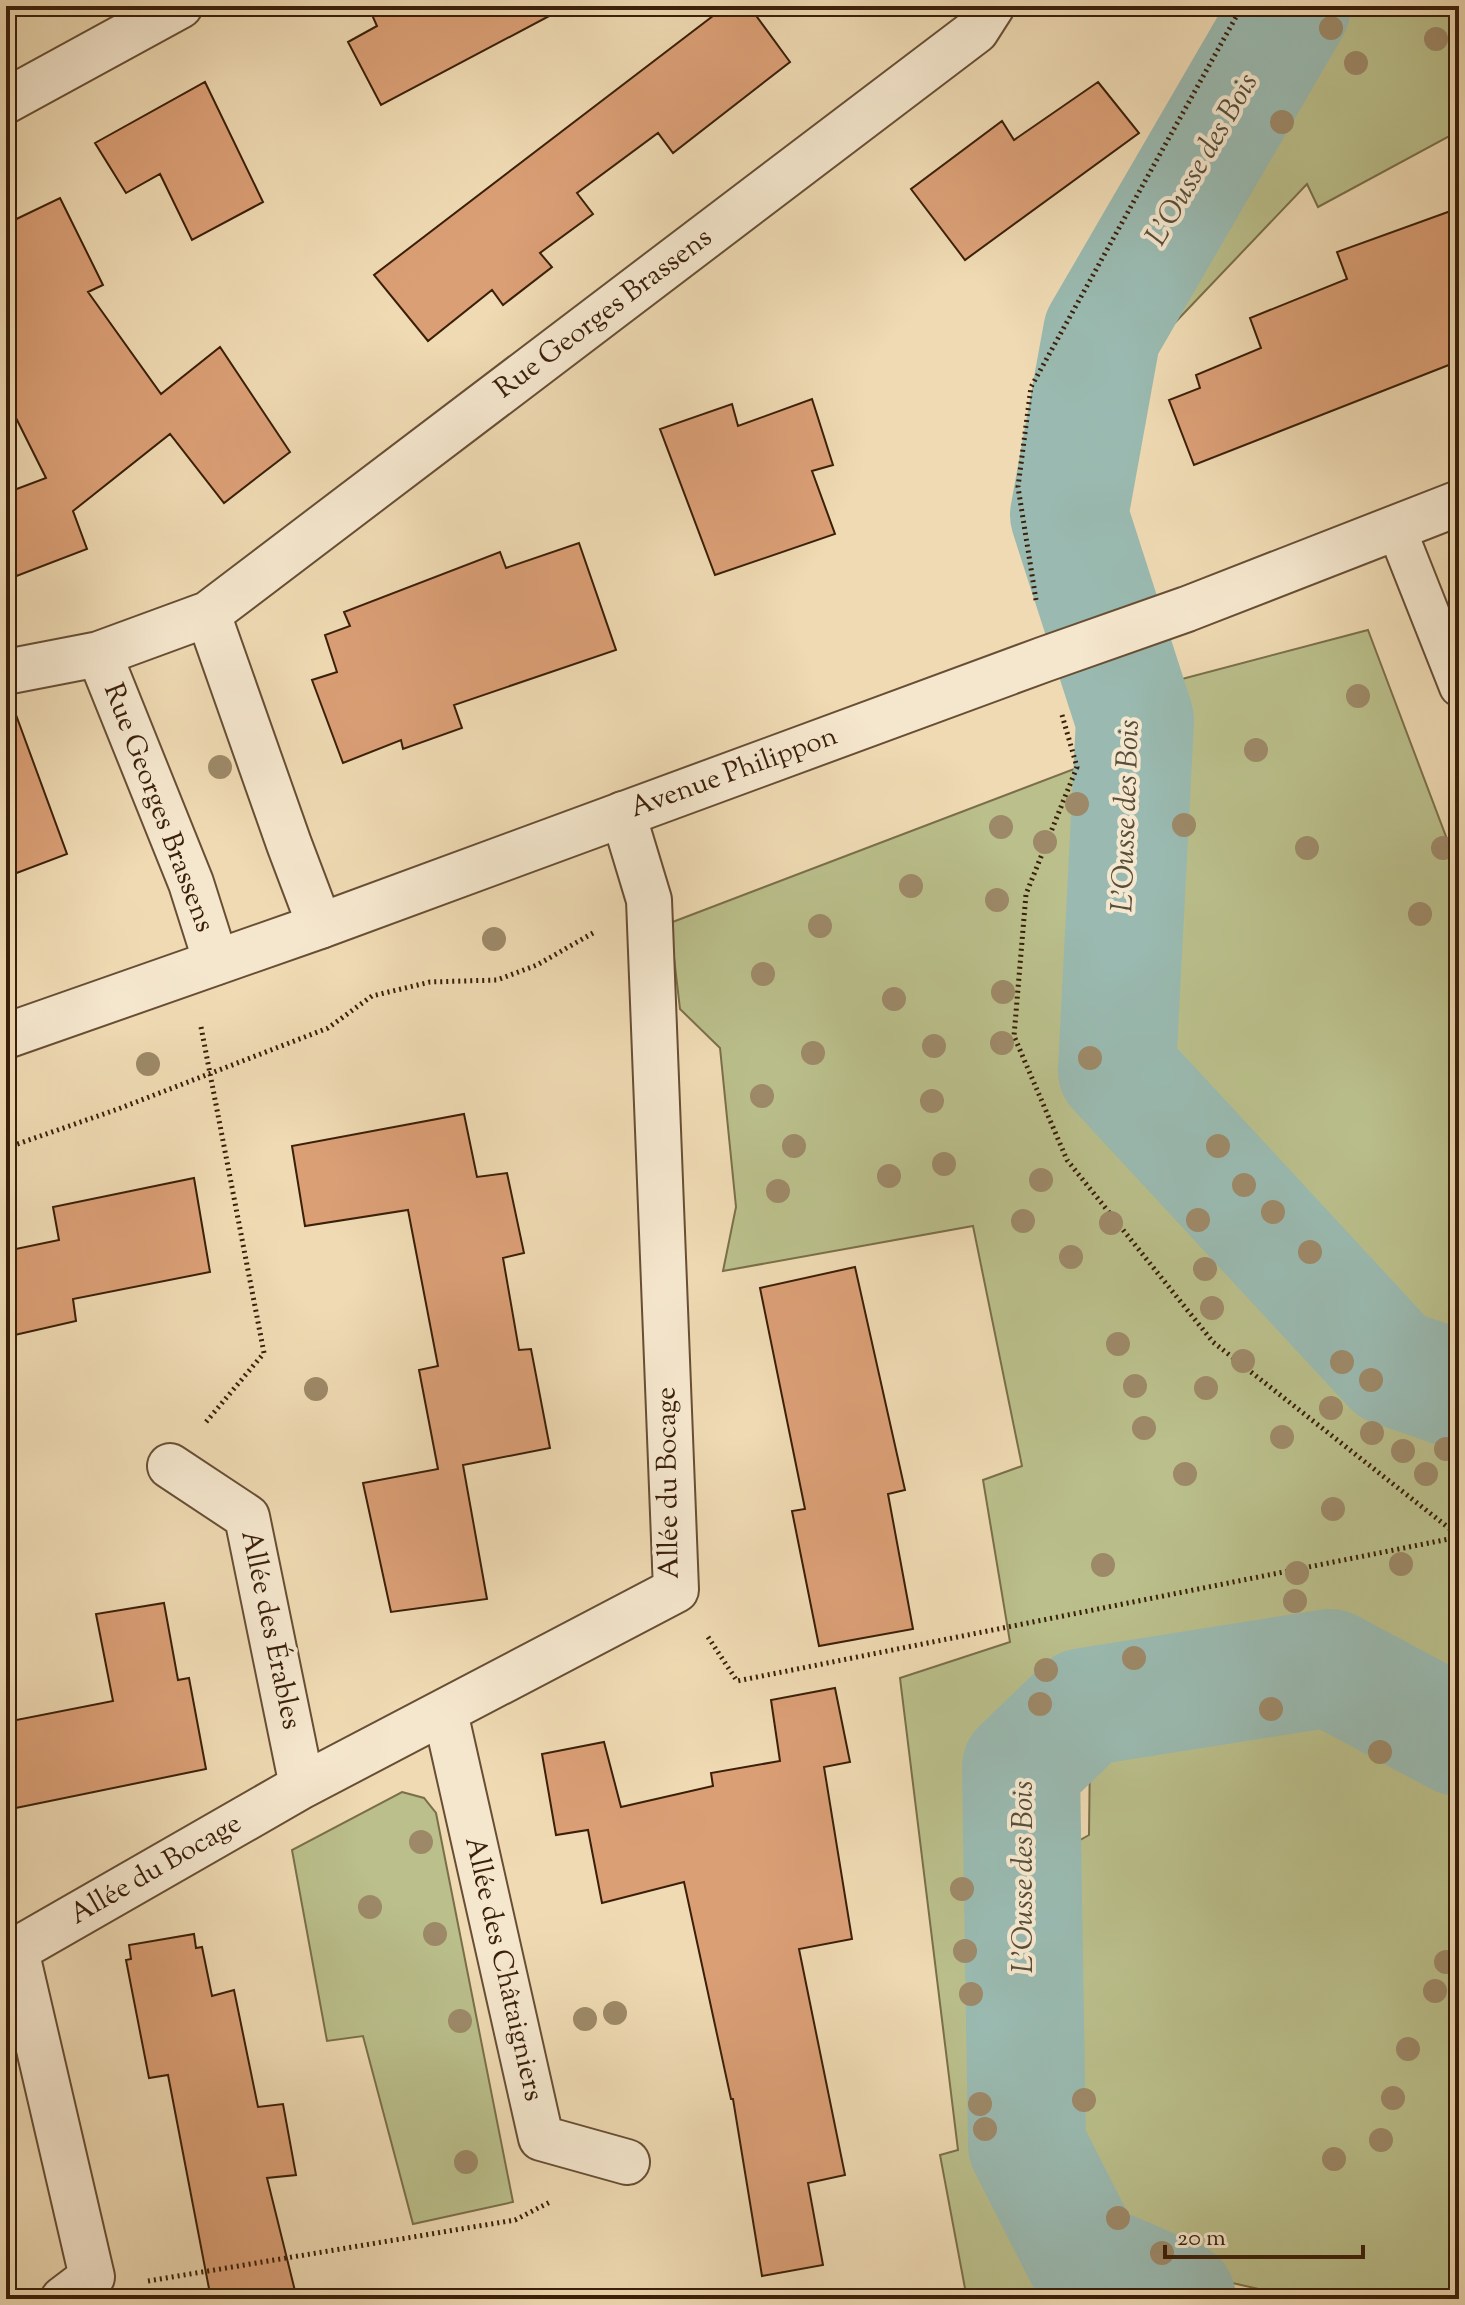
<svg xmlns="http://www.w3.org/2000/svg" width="1465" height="2305" font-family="'Sorts Mill Goudy',serif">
<rect width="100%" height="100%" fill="#efdab3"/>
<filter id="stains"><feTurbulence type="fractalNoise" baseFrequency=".0025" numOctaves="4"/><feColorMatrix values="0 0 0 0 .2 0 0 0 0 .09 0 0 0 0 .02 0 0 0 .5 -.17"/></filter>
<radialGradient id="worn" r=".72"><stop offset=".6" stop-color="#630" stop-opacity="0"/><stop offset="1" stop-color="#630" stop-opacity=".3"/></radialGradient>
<path fill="#babf8b" stroke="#7a6f4a" stroke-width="2" d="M1336,6H1459V131L1318,207L1307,184L1167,331L1196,267Z
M1368,630L1459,871V1348L1443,1340L1303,1227L1204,1131L1151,1057L1144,957L1177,735L1163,684Z
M1103,758L1084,912L1077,1007L1099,1104L1182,1214L1347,1383L1459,1442V1696L1343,1641L1084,1661L1014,1696L983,1739L1002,2166L1075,2299H967L940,2155L958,2150L900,1678L1010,1642L983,1480L1022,1466L973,1226L723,1271L736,1207L720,1048L680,1009L670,923Z
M1287,1711L1459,1782V2299H1290L1285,2295L1149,2264L1085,2186L1066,2119L1048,1858L1089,1835L1090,1750Z
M402,1792L424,1798L436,1813L513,2202L413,2224L363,2036L327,2041L292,1850Z"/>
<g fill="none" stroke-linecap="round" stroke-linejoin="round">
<path stroke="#9abab1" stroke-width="118" d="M1292,6L1102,333L1069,515L1135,720L1117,1070L1392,1367L1459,1390
M1177,2299L1085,2259L1027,2145L1021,1768L1084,1707L1330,1668L1459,1737"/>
</g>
<path fill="#db9f76" stroke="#3a1f09" stroke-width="2" d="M368,6H568L381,105L348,42L377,26Z
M726,6H749L790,62L673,153L658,133L577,193L593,214L540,253L552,267L503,305L492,290L428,341L374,275Z
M205,82L263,202L192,240L160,174L126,193L95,143Z
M1098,82L1139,133L965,260L911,189L1002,121L1014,140Z
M60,198L103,285L88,292L161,394L220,347L290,452L224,503L170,434L73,511L87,549L6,580V493L46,478L6,398V224Z
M1459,208V361L1194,465L1169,400L1200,388L1196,375L1261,348L1250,318L1347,279L1337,252Z
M812,399L833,465L812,471L835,534L715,575L660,429L732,404L738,426Z
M579,543L616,650L454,705L462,728L403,749L401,740L343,763L312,680L337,672L325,635L350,626L344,612L500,552L506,568Z
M12,704L67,854L6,877V706Z
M464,1114L477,1177L507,1173L524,1253L503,1258L519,1350L531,1349L550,1448L463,1465L487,1599L391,1612L363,1483L438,1469L419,1370L438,1366L408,1210L305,1226L292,1146Z
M194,1178L210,1272L73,1299L76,1321L6,1337V1251L59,1240L53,1207Z
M855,1267L905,1490L888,1494L913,1629L819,1646L792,1511L805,1509L760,1288Z
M164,1603L178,1680L189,1678L206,1769L6,1810V1722L113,1701L96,1614Z
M835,1688L850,1762L824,1767L852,1939L799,1949L845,2175L808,2183L823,2265L762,2276L733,2099H731L684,1882L602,1903L588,1830L556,1835L542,1754L604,1742L621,1807L713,1786L711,1773L780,1761L771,1700Z
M194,1934L196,1948L202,1947L212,1996L234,1990L258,2107L283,2104L296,2175L267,2178L297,2299H211L168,2075L149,2078L126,1960L131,1959L129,1945Z"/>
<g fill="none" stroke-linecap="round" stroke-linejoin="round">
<g stroke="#674e34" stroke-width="42">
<path id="service" d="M1396,528L1459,687"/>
</g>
<g stroke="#674e34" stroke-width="48">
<path id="minor" d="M6,101L180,6
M208,614L289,844L320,926
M99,654L191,883L216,962
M6,672L99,654L208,614L976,31L992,6
M170,1466L247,1517L302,1786
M445,1712L541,2138L627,2162
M16,1950L92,2277L63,2299
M6,1951L16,1950L302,1786L676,1590L649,900L623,814"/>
</g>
<g stroke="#674e34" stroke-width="48">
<path id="tertiary" d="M6,1036L320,926L1045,659L1187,609L1459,503"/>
</g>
<path stroke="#3a1f09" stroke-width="5" stroke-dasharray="2 4" stroke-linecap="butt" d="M1036,600L1018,487L1031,387L1242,6
M1062,715L1077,767L1026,894L1014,1036L1067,1160L1213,1342L1459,1536
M201,1027L264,1353L206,1422
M6,1148L118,1109L328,1028L372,996L430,982L497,980L537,965L593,933
M708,1637L737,1681L1459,1537
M148,2281L515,2220L552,2201"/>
<use href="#service" stroke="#f5e7ce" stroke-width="38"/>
<use href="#minor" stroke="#f5e7ce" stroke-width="44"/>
<use href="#tertiary" stroke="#f5e7ce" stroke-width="44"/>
</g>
<g fill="#9d8968">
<circle cx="1331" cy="28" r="12"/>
<circle cx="1436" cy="39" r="12"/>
<circle cx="1356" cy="63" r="12"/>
<circle cx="1282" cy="122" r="12"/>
<circle cx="1358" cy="696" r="12"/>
<circle cx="1256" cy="750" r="12"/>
<circle cx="220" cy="767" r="12"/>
<circle cx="1077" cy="804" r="12"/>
<circle cx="1184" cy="825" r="12"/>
<circle cx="1001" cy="827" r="12"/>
<circle cx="1045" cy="842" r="12"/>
<circle cx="1307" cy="848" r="12"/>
<circle cx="1443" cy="848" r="12"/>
<circle cx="911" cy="886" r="12"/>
<circle cx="997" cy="900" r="12"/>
<circle cx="1420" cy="914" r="12"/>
<circle cx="820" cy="926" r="12"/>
<circle cx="494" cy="939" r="12"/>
<circle cx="763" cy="974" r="12"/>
<circle cx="1003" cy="992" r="12"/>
<circle cx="894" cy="999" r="12"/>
<circle cx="1002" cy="1043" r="12"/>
<circle cx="934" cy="1046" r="12"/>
<circle cx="813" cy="1053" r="12"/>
<circle cx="1090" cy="1058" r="12"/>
<circle cx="148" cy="1064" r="12"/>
<circle cx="762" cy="1096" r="12"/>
<circle cx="932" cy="1101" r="12"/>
<circle cx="794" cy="1146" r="12"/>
<circle cx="1218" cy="1146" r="12"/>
<circle cx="944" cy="1164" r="12"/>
<circle cx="889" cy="1176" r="12"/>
<circle cx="1041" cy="1180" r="12"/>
<circle cx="1244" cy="1185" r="12"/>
<circle cx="778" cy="1191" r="12"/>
<circle cx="1273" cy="1212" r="12"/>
<circle cx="1198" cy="1220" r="12"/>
<circle cx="1023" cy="1221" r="12"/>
<circle cx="1111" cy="1223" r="12"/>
<circle cx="1310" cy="1252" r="12"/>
<circle cx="1071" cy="1257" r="12"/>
<circle cx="1205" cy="1269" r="12"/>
<circle cx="1212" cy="1308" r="12"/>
<circle cx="1118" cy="1344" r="12"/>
<circle cx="1243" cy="1361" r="12"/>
<circle cx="1342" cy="1362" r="12"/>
<circle cx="1371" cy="1380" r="12"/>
<circle cx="1135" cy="1386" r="12"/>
<circle cx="1206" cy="1388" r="12"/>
<circle cx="316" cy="1389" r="12"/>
<circle cx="1331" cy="1408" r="12"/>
<circle cx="1144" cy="1428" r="12"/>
<circle cx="1372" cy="1433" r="12"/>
<circle cx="1282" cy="1437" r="12"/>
<circle cx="1446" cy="1449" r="12"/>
<circle cx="1403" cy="1451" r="12"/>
<circle cx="1185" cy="1474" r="12"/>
<circle cx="1426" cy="1474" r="12"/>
<circle cx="1333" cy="1509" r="12"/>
<circle cx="1401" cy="1564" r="12"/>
<circle cx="1103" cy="1565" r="12"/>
<circle cx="1297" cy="1573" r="12"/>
<circle cx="1295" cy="1601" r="12"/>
<circle cx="1134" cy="1658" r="12"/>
<circle cx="1046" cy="1670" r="12"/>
<circle cx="1040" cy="1704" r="12"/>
<circle cx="1271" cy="1709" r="12"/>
<circle cx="1380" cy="1752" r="12"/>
<circle cx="421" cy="1842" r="12"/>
<circle cx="962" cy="1889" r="12"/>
<circle cx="370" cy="1907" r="12"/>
<circle cx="435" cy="1934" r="12"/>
<circle cx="965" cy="1951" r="12"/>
<circle cx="1446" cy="1962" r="12"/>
<circle cx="1435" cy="1991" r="12"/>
<circle cx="971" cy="1994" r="12"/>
<circle cx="615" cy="2013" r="12"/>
<circle cx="585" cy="2019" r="12"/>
<circle cx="460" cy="2021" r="12"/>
<circle cx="1408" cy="2049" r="12"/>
<circle cx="1393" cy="2098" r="12"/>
<circle cx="1084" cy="2100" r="12"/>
<circle cx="980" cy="2104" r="12"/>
<circle cx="985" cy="2129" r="12"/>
<circle cx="1381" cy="2140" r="12"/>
<circle cx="1334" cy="2159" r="12"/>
<circle cx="466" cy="2162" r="12"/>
<circle cx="1118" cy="2218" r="12"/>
<circle cx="1162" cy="2253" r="12"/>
</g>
<g text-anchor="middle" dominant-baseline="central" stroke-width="8" stroke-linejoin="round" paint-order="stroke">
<g font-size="28" fill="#3a1f09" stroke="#f5e7ce">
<text transform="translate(604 314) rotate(-37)">Rue Georges Brassens</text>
<text transform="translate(734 773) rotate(-20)">Avenue Philippon</text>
<text transform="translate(158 808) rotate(69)">Rue Georges Brassens</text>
<text transform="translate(669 1483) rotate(-91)">Allée du Bocage</text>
<text transform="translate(270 1630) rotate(78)">Allée des Érables</text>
<text transform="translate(156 1870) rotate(-30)">Allée du Bocage</text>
<text transform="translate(503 1969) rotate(77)">Allée des Châtaigniers</text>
</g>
<g font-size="30" font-style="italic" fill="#574e3b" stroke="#f5e7ce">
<text transform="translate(1203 160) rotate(-60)">L'Ousse des Bois</text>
<text transform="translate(1127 816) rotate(-88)">L'Ousse des Bois</text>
<text transform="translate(1024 1877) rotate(-90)">L'Ousse des Bois</text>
</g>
</g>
<rect width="1465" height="2305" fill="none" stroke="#efdab3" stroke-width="32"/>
<rect x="8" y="8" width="1449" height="2289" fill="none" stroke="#3a1f09" stroke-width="4"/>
<rect x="16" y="16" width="1433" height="2273" fill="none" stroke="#3a1f09" stroke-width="2"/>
<path d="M1165 2245v12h198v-12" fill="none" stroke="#3a1f09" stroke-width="4"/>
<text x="1177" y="2245" font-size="24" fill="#3a1f09" stroke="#f5e7ce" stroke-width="6" paint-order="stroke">20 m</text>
<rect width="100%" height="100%" filter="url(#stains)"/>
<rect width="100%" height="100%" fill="url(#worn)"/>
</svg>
